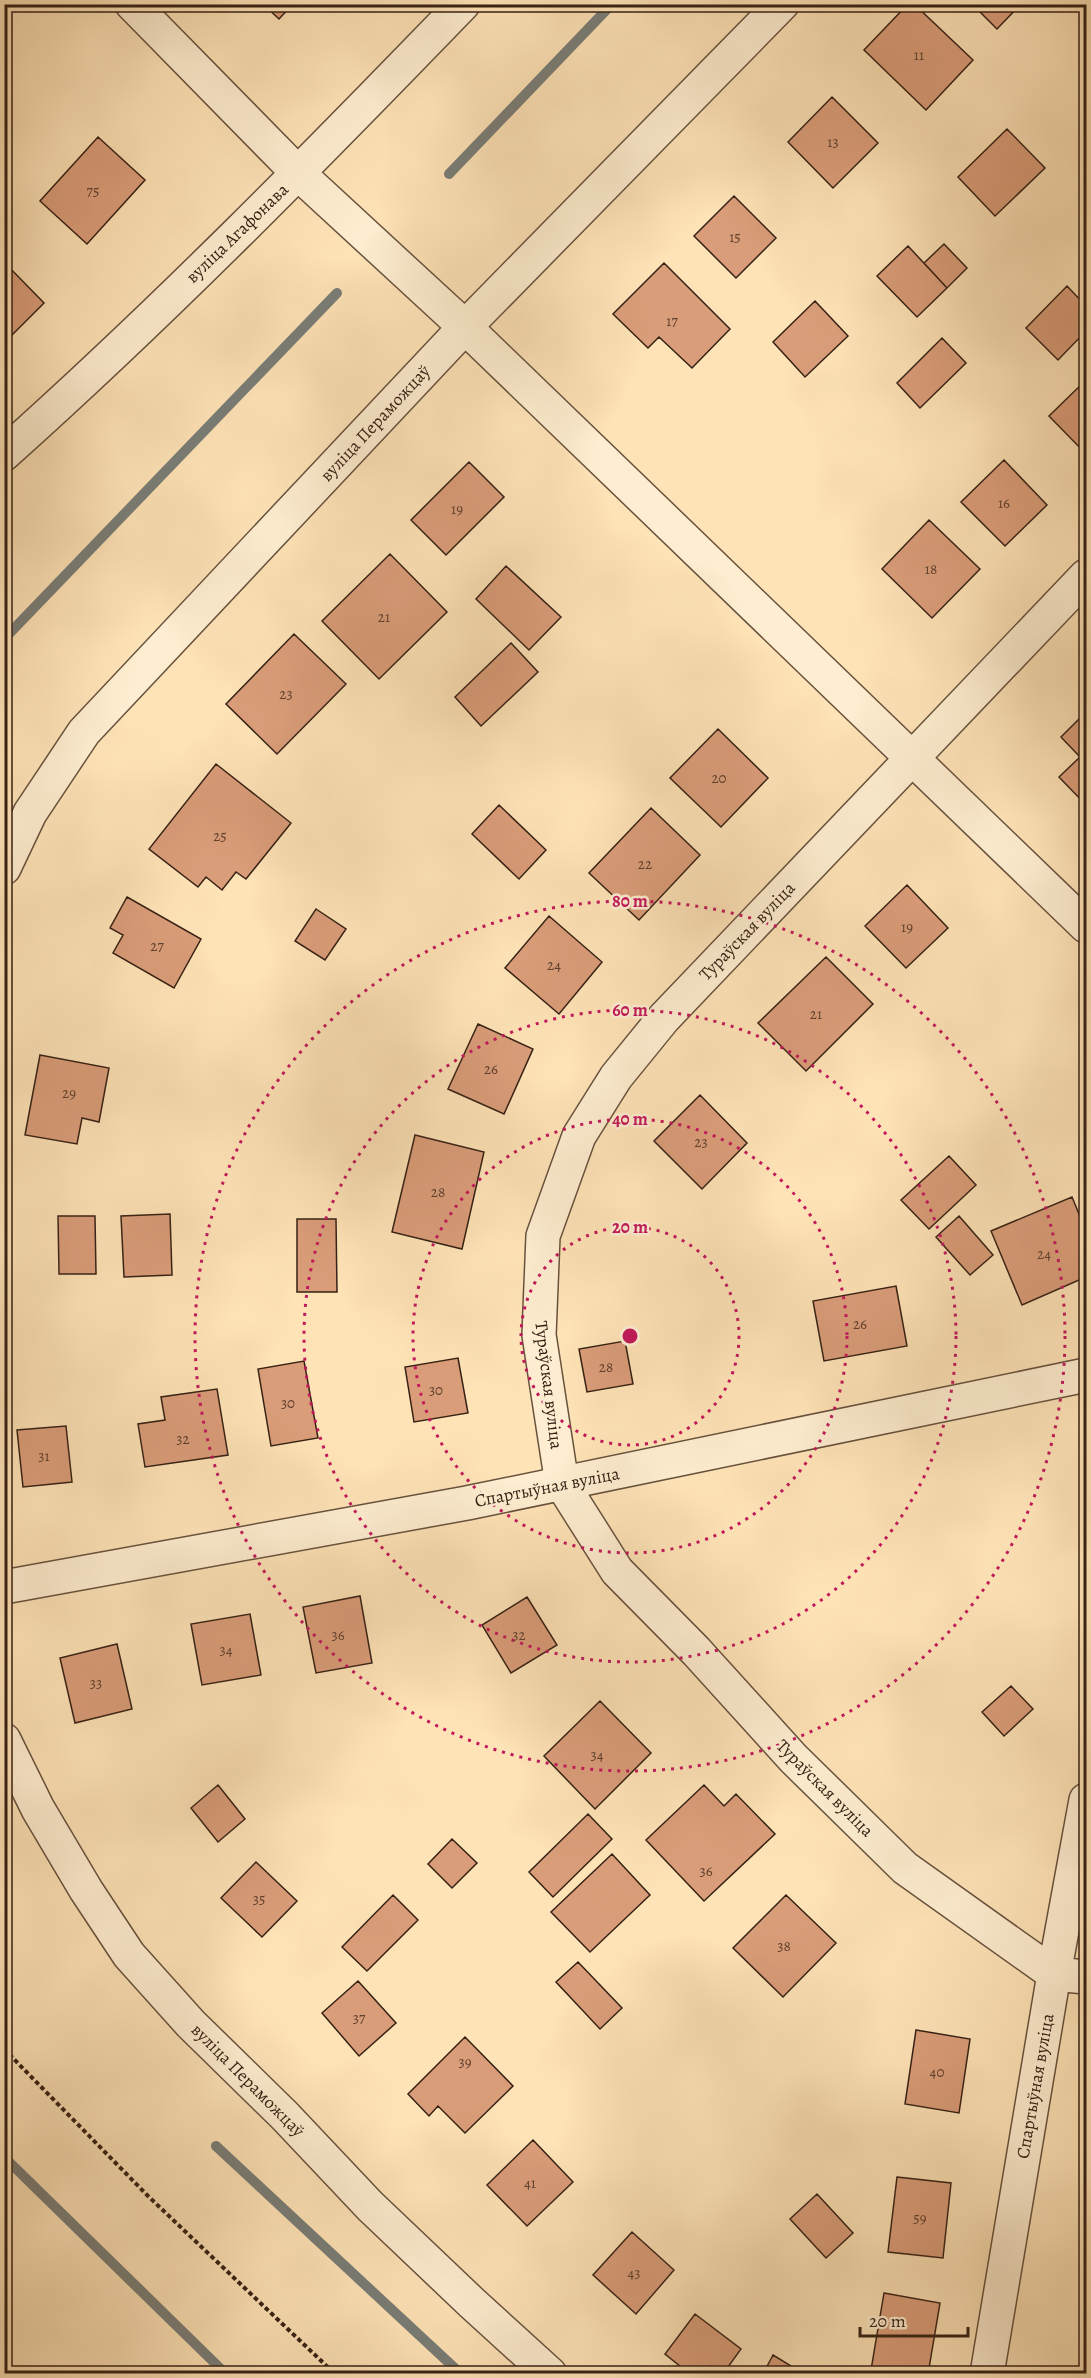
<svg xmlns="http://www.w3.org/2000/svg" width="1091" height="2378" font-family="Alegreya,serif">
<rect width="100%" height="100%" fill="#fee3b7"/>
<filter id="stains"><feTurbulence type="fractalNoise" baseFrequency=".00333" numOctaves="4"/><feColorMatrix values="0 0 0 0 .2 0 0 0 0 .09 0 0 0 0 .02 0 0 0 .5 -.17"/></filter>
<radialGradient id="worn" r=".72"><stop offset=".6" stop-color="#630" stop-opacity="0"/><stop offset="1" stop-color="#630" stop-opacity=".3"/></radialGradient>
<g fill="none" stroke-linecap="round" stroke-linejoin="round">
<path stroke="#797d77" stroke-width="10" d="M449,174L612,4
M4,639L337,293
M216,2146L461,2374
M4,2157L226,2374"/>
</g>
<path fill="#da9d79" stroke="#362115" stroke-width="1.5" d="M263,4H293L279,19Z
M908,4H914L973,60L926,110L864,50Z
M972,4H1021L997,29Z
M832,97L878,143L833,188L788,142Z
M1007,129L1045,168L995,216L958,177Z
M98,137L145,180L87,244L40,201Z
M734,196L776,238L736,278L694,236Z
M944,244L967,268L947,288L924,263Z
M908,246L947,288L917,317L877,276Z
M4,262L44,303L4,343Z
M664,263L730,329L692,368L659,337L648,348L613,314Z
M1067,286L1086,306V331L1058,360L1026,328Z
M815,301L848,336L805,377L773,342Z
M942,338L966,363L920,408L897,383Z
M1086,380V454L1049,416Z
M1004,460L1047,505L1005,546L961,502Z
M469,462L504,497L446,555L411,520Z
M929,520L980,569L932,618L882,569Z
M390,554L447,612L379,679L322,621Z
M506,566L561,617L529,650L476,599Z
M294,634L346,684L277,754L226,704Z
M511,643L538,672L481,726L455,697Z
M1086,712V805L1059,777L1080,757L1061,737Z
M718,729L768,778L721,827L670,778Z
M216,764L291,823L246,879L236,872L222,890L206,877L198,887L149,849Z
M499,805L546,850L519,879L472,834Z
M651,808L700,855L639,920L589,873Z
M907,885L948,928L906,968L865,926Z
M127,897L201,939L174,988L113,953L123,935L110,928Z
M316,909L346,929L325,960L295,941Z
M549,916L602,962L559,1014L505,968Z
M826,957L873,1004L806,1071L758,1023Z
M478,1024L533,1049L504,1114L448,1089Z
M40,1055L109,1068L99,1122L82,1118L77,1144L25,1135Z
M700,1095L747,1143L702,1189L654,1141Z
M415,1135L484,1152L462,1249L392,1232Z
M949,1156L976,1185L929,1229L901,1200Z
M1072,1197L1086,1231V1277L1022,1305L991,1231Z
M170,1214L172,1275L124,1277L121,1216Z
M58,1216H95L96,1274H59Z
M959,1216L993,1255L970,1275L936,1237Z
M297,1219H336L337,1292H297Z
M896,1286L907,1346L824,1361L813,1301Z
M625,1341L633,1384L587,1392L579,1349Z
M458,1358L468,1413L414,1422L405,1367Z
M304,1361L318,1438L271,1446L258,1369Z
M217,1389L228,1455L145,1467L138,1424L165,1420L161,1397Z
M66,1426L72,1482L23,1487L17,1430Z
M360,1596L372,1663L316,1673L303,1607Z
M527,1597L557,1645L511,1673L482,1625Z
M250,1614L261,1675L202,1685L191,1624Z
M117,1644L132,1709L75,1723L60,1658Z
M1011,1686L1033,1709L1004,1736L982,1712Z
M600,1701L651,1753L595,1809L544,1756Z
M218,1785L245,1819L218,1842L191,1808Z
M704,1785L724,1806L736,1794L775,1834L704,1901L646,1840Z
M588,1814L612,1839L553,1897L529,1872Z
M452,1839L477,1863L452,1888L428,1864Z
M612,1854L650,1895L590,1952L551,1912Z
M256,1862L297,1901L262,1937L221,1898Z
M393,1895L418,1920L367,1971L342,1947Z
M786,1895L836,1943L783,1997L733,1948Z
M578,1962L622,2008L600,2029L556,1982Z
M358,1981L396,2023L359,2056L322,2013Z
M916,2030L970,2039L959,2113L905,2104Z
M465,2037L513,2086L465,2133L438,2106L429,2116L408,2094Z
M533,2140L573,2182L527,2226L487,2185Z
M897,2177L951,2183L943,2258L888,2252Z
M817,2194L853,2233L826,2258L790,2219Z
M632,2232L674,2270L636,2314L593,2275Z
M884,2293L940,2303L928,2374H891L871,2370Z
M695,2314L741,2349L723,2374L711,2366L705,2374H690L665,2354Z
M773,2355L804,2374H763Z"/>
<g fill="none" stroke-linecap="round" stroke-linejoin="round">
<g stroke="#68523e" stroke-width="36">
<path id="minor" d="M132,4L299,174L465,327L1086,926
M4,454C164,311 314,158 463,4
M1086,576L664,1018L616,1077L579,1136L543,1236L539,1335L562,1484L617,1571L696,1651L793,1758L905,1868L1054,1974L1086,1977
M4,868L30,813L84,732L465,327L782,4
M4,1587L467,1503L1086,1375
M4,1740L38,1809L86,1890L129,1955L191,2024L285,2116L370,2206L472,2303L550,2374
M987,2374L1054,1974L1086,1800"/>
</g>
<path stroke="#362115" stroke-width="4" stroke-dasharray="4.5 3" stroke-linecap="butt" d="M4,2049L148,2196L335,2374"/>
<use href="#minor" stroke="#feedd0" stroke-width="33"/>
</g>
<g fill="none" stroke="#c2185b" stroke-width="3" stroke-dasharray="3 6">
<circle cx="630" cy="1336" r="109"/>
<circle cx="630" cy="1336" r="217"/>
<circle cx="630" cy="1336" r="326"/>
<circle cx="630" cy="1336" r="435"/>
</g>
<g text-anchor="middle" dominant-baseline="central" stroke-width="5" stroke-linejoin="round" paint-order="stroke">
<g font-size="15" fill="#5f402e">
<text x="919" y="55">11</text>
<text x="833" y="142">13</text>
<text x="93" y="191">75</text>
<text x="735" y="237">15</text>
<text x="672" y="321">17</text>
<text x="1004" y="503">16</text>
<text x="457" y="509">19</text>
<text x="931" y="569">18</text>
<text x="384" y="617">21</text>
<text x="286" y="694">23</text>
<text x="719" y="778">20</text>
<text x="220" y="836">25</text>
<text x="645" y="864">22</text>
<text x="907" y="927">19</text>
<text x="157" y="946">27</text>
<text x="554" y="965">24</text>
<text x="816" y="1014">21</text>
<text x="491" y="1069">26</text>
<text x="69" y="1093">29</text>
<text x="701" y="1142">23</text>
<text x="438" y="1192">28</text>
<text x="1044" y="1254">24</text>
<text x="860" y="1324">26</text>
<text x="606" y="1367">28</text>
<text x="436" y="1390">30</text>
<text x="288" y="1403">30</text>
<text x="183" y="1439">32</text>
<text x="44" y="1456">31</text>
<text x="338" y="1635">36</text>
<text x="519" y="1635">32</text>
<text x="226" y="1650">34</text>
<text x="96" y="1683">33</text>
<text x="597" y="1755">34</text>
<text x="706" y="1871">36</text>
<text x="259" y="1899">35</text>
<text x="784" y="1946">38</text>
<text x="359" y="2018">37</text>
<text x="465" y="2062">39</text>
<text x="937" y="2072">40</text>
<text x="530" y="2183">41</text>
<text x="920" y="2218">59</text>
<text x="634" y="2273">43</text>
</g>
<g font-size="18" fill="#362115" stroke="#feedd0">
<text transform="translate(237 233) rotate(-44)">вуліца Агафонава</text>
<text transform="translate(375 423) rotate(-47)">вуліца Пераможцаў</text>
<text transform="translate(747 931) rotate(-46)">Тураўская вуліца</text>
<text transform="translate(549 1385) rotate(83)">Тураўская вуліца</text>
<text transform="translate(547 1487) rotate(-11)">Спартыўная вуліца</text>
<text transform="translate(825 1788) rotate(45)">Тураўская вуліца</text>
<text transform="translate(248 2080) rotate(45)">вуліца Пераможцаў</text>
<text transform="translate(1035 2086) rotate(-80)">Спартыўная вуліца</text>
</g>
</g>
<circle cx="630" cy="1336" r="9" fill="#c2185b" stroke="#feedd0" stroke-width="3"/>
<g font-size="18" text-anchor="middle" font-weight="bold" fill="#c2185b" stroke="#feedd0" stroke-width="5" stroke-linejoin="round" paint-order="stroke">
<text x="630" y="907">80 m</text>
<text x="630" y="1016">60 m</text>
<text x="630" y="1125">40 m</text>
<text x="630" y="1233">20 m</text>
</g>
<rect width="1091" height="2378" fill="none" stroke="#fee3b7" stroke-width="24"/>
<rect x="6" y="6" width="1079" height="2366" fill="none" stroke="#362115" stroke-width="3"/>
<rect x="12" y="12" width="1067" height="2354" fill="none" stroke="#362115" stroke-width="1.5"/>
<path d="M860 2327v9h108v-9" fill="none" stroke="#362115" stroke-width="3"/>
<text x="869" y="2327" font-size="18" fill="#362115" stroke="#feedd0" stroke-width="4.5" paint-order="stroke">20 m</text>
<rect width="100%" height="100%" filter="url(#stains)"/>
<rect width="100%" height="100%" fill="url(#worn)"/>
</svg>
